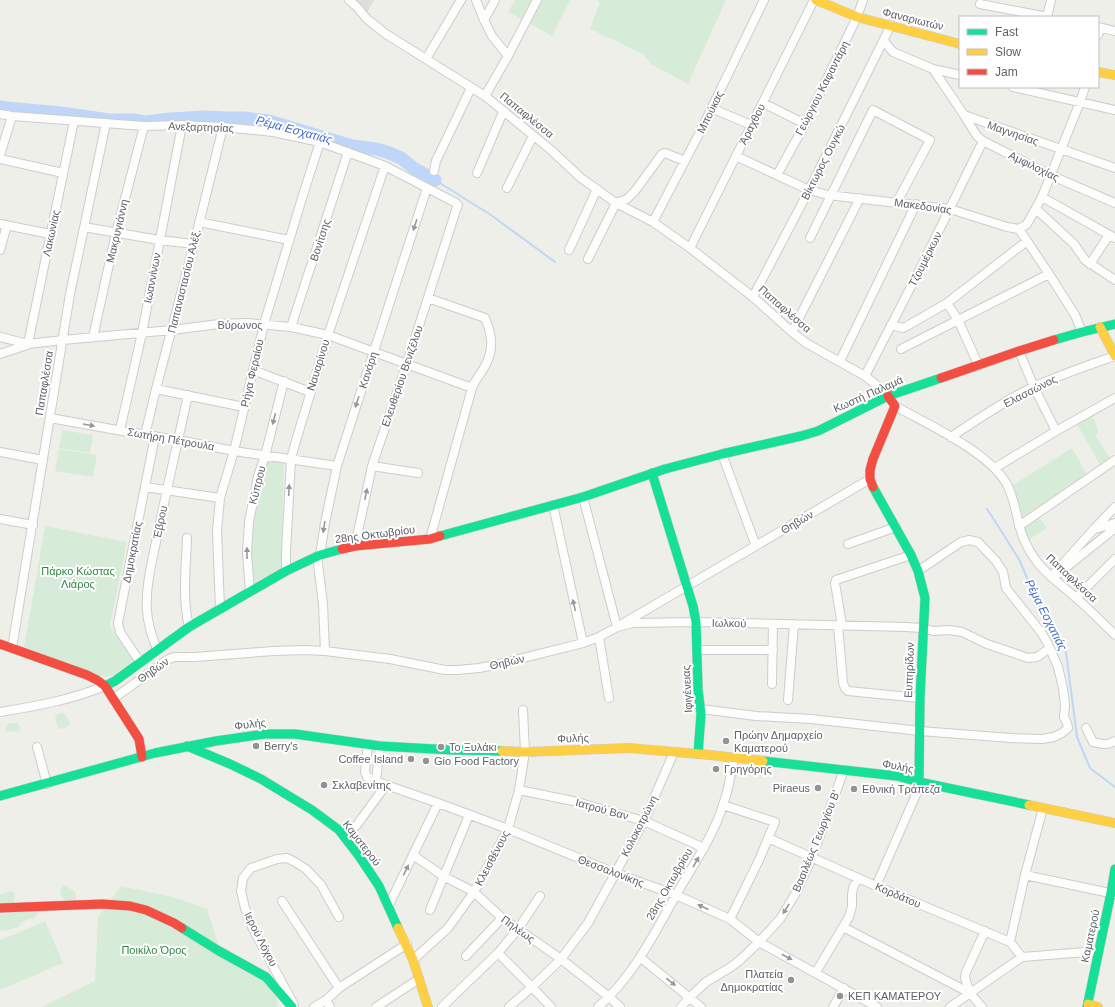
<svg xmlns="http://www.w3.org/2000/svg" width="1115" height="1007" font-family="Arial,sans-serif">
<rect width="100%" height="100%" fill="#efefe9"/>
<path fill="#dfdeda" d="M352,0H374L366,14Z"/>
<path fill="#d7ecd8" d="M515,0H570L552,36L508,12Z
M597,0H726L688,84L651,64L643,54L590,29L600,2Z
M1092,415L1099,432L1095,435L1111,460L1101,467L1077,424Z
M62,430L93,435L90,453L59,448Z
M1072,448L1088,476L1036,514L1047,528L1022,544L1005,490Z
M59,449L97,455L93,477L55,471Z
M265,461L284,462L281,568L254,583C251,568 249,552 250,537C252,511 259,486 265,461Z
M45,526L127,542L110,626L135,662L121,673L106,677L97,675L24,647Z
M59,713H64L69,720V725L65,728L60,729L57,727L55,716Z
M10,723H18L20,727V731L16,732L12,731L7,732L5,729L6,726Z
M63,885L67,886L76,893V898L73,902H66L60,894L61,889Z
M121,886L173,897L207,909L222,956L267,982L277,997L278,1007H41L95,981L98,917Z
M11,891L14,892L15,895L13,904L0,905V894Z
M39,910L37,915L33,919C26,919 22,920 19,927L4,931L0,930V911Z
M45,921L63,963L0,990V940Z"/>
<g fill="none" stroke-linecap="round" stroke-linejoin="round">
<path stroke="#bfd6f8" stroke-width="2" d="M435,180L491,215L555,262
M987,509L1000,529L1020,561L1035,598L1066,652L1077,737L1090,768L1115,787"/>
<path stroke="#bfd6f8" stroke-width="13" d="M0,107L7,108L61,113L109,120H132L146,122L170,119L205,117L226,118H244L269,121L332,140L353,146L376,149L387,152L401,158L415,169L435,180"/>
<g stroke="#cccdcc" stroke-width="10">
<path id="street" d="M349,0L357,7L367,19L386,34L485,96
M476,0L484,20L492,36L508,56
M537,0L508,56L485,96L551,150L581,178L616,203L653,222L690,248L753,297L792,332L806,343L865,376L883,390L888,396
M980,4L1048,17
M1047,17L1051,0
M484,20L495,0
M1098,27L1115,31
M1098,35L1100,28
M884,41L893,52L933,69L960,75
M426,59L461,0
M933,69L964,115L1115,168
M1013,87L1115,110
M763,103L805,124
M711,108L751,125
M0,114L12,116L144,126L182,125L223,127L273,132L320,142L385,166L456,203L458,205L457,207L407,363L372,466L355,546
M964,115L977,136L983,141L1050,175L1115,203
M0,155L12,116
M736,156L809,190L828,195L950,209L1007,227L1019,229L1049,274L1075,315L1082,332
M0,159L63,173
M434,171L436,161L471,88
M477,173L503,112
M777,175L805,124L857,17L863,0
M507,188L533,136
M1042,197L1115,238
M1036,209L1074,244L1085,260L1115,280
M199,222L289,240
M653,222L700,132L764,0
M0,224L50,234
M84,227L159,240L194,244
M1019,229L1027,224L1042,197L1080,102L1085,87
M810,238L873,110L930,140L897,202
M690,248L814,0
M0,250L7,225
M569,250L597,189
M588,259L616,203L627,199L635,191L662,154L665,153L685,161
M1090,264L1109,235
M753,297L809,190L891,25
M428,298L485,318C492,334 494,348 486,364C482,373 476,378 472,388L430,539
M947,303L958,320L978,364
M891,325L903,328L907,326L947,303L1027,241
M291,327L348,152
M792,332L860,198
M0,337L28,344L63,340L172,330L219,324L246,323L291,327L328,335L472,388
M93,337L116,233L144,126
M28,344L74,121
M901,349L1049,274
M1019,351L1034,387L1056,431
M0,354L27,345
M840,361L916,204
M253,370L310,392
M865,376L920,269L983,141
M156,389L244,407
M895,406C927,424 996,455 1009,489C1014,500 1016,513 1019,524C1022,538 1029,551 1037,562C1048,576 1063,586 1075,597C1089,609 1102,622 1115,635
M50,418L145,435L178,440L234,451L337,466
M120,430L142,333L182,125
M145,435L156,389L194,244L223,127
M951,437C978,419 1006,400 1035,386C1061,375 1088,365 1115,356
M0,452L43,460
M722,454L756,546
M372,466L418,473
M995,468L1056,431L1115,398
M145,487L220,498
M583,497L617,627L633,623L696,622L906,627L923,628L933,631L949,630L962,632L987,644L1028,658L1037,657L1050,648
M553,505L583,643
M0,519L33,525
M1019,526L1115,460
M1095,529L1115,523
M187,538C186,567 182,598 189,627
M848,544L896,527
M320,555L325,523L337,466L374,351L427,188
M317,556L323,604L325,651
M286,571V552L291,459L295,444L328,335L385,166
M1058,574L1115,528
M1051,577L1094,529L1115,507
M250,592L247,553L249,522L258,476L265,456L284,381
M1076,598L1115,559
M220,609L217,531L220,498L234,451L264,324L303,195L320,142
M838,625L843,683L845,688L848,691L920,698
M842,625L835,583L836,580L911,555
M599,637L609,698
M12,648L70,294L106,123
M157,649C152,637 148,625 147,611C145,586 153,557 158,533C167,487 178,441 188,395
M697,650H773
M140,662L120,632L118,623L155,436
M772,684L773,624
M113,699L164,662L169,659L174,657H195L274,651L305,650L325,651L390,659L445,670H457L479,668L499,664L583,643L599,637L617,627L870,479
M788,700L794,624
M701,709L756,716L811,719L920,731L1011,738L1042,739L1054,737L1062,733L1068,728L1067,723L1064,717L1065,705L1063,688L1058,667L1048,644L1041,632L1006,588L1003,572L996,561L978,542L969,540L961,542L918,571
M0,712C37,706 70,700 105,686
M1086,728L1093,742C1103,744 1106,746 1115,741
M368,744L365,772L367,777L386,785L438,803L508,829L615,873L676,895L730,919L759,942L877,1007
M37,747L47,784
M376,781L380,746
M519,790L573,801L644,821L704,848
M723,805L775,822L759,860L730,919
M356,826L386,785
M768,838L876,886L1010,942L1022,957
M413,855L443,876L474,892L502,918L561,959L609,997L620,1007
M1025,875L1115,894
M876,886L918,790L919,782
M282,901L339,988
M389,905L438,803
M430,910L469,815
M843,927L970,993L982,1007
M1010,942L1025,875L1043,808
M498,953L532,987L551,1007
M466,956L502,918
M641,958L701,1007
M413,960L448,928L474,892L508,829L519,790L525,752L523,710
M816,972L849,917L852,906V895L853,888L858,878
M970,993L965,978L966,972L985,931
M326,1000L330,1007
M294,1005L252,927L245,908L241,891L243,878L251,868L277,859L287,858L295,862L306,869L321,885L339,917
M314,1007L326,1000L339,988L407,944
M376,1007L419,979
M442,1007L498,953L518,929L540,896
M509,1007L532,987L561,959L588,923L644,821L674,752
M598,1007C635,975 656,930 680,888C696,861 714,834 723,805C729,789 731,773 734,758
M681,1007L690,997L706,982L731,967L740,960L759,942L780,919L797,891L812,857L844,770
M833,1007L844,988
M950,1007L1022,957L1099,951"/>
</g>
<g stroke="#cbcccb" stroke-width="10">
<path id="fast" d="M1054,340L1082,332L1115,324
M652,473L693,606L696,622L698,689L701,714L698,754
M873,487L911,555L918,571L925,598L920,698L919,782
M440,536L583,497L665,469L722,454L801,436L818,431L888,396L941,378
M105,686L115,681L189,627L286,571L320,555L342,549
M187,746L230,764L261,779L312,810L339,830L359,856L379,886L398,928
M763,761L897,776L919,782L1029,805
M0,796L155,753L216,741L265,734H295L380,746L452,750L502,751
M182,928L219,951L266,977L292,1007
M1087,1007L1111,893L1115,869"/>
</g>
<g stroke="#cbcccb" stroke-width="10">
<path id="slow" d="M816,0L857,17L960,44
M1098,72L1115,75
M1100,327L1115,356
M502,751L525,752L629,748L710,755L763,761
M1029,805L1115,823
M398,928L413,960L428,1007
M1088,1004L1098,1007"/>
</g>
<g stroke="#cbcccb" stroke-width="10">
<path id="jam" d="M941,378L1019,351L1054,340
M873,487L870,479V470L873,459L895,406L888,396
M342,549L355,546L430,539L440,536
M0,644L87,675L97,680L105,686L139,739L142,757
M0,908L102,904L130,906L146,910L174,923L182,928"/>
</g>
<use href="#street" stroke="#fdfdfc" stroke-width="8"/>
<use href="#fast" stroke="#16e098" stroke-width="9"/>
<use href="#slow" stroke="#ffcf43" stroke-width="9"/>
<use href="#jam" stroke="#f24e42" stroke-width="9"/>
</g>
<defs><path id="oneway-solid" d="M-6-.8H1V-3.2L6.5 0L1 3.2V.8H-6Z"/></defs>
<g fill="#96989c">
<use href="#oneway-solid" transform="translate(415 225) rotate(108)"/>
<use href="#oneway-solid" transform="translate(357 402) rotate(108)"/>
<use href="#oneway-solid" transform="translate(274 419) rotate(104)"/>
<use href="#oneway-solid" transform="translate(89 425) rotate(10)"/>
<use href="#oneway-solid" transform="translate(289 490) rotate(-87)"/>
<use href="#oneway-solid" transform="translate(366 494) rotate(-78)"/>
<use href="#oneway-solid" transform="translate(324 527) rotate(99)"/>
<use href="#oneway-solid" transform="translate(247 553) rotate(-90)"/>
<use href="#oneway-solid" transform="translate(574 605) rotate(-103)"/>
<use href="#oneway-solid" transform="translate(696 862) rotate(-60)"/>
<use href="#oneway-solid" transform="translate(406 870) rotate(-64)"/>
<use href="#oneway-solid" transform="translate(703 907) rotate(-156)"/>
<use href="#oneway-solid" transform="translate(786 909) rotate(122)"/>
<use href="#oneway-solid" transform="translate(787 957) rotate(28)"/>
<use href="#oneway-solid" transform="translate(671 982) rotate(39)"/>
</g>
<g fill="#919395" stroke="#fff" stroke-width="1.5">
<circle cx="726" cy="741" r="4"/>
<circle cx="256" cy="746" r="4"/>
<circle cx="441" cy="747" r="4"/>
<circle cx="411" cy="759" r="4"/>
<circle cx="426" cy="761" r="4"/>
<circle cx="716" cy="769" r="4"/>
<circle cx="324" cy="785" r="4"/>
<circle cx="818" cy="788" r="4"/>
<circle cx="854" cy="789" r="4"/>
<circle cx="791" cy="980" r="4"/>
<circle cx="840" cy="996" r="4"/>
</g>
<g text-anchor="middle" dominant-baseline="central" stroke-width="4" stroke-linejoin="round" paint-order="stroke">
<g font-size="11" fill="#5e6168" stroke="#fff">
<text transform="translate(913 19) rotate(14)">Φαναριωτών</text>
<text transform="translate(822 88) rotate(-63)">Γεώργιου Καφαντάρη</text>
<text transform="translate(710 112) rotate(-64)">Μπούκας</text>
<text transform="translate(527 115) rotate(39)">Παπαφλέσσα</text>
<text transform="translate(752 124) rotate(-63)">Άραχθου</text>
<text transform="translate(201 127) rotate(2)">Ανεξαρτησίας</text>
<text transform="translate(1013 133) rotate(19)">Μαγνησίας</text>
<text transform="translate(823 162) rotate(-63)">Βίκτωρος Ουγκώ</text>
<text transform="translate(1034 166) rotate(26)">Αμφιλοχίας</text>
<text transform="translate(923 206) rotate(8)">Μακεδονίας</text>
<text transform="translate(117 231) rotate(-77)">Μακρυγιάννη</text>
<text transform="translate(51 233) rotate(-78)">Λακωνίας</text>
<text transform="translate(320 240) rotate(-72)">Βονίτσης</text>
<text transform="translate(925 259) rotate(-63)">Τζουμέρκων</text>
<text transform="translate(152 278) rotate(-79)">Ιωαννίνων</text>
<text transform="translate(184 281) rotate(-76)">Παπαναστασίου Αλέξ.</text>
<text transform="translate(785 309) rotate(41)">Παπαφλέσσα</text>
<text x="240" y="325">Βύρωνος</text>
<text transform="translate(318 365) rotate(-73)">Ναυαρίνου</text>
<text transform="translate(368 370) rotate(-72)">Κανάρη</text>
<text transform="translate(252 373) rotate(-77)">Ρήγα Φεραίου</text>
<text transform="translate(402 376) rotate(-71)">Ελευθερίου Βενιζέλου</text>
<text transform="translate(44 383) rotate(-81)">Παπαφλέσσα</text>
<text transform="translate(1030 391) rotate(-27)">Ελασσώνος</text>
<text transform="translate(868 394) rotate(-24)">Κωστή Παλαμά</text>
<text transform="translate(171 439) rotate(10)">Σωτήρη Πέτρουλα</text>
<text transform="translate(257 485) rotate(-76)">Κύπρου</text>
<text transform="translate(160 522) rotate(-78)">Έβρου</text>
<text transform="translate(797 522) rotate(-30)">Θηβών</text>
<text transform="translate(375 534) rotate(-7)">28ης Οκτωβρίου</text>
<text transform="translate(132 552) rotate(-79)">Δημοκρατίας</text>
<text transform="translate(1072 578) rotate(43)">Παπαφλέσσα</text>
<text transform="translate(729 623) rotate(1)">Ιωλκού</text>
<text transform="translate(507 662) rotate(-13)">Θηβών</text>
<text transform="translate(153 670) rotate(-34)">Θηβών</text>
<text transform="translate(909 670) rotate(-88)">Ευπηρίδων</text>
<text transform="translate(687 689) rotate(-93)">Ιφιγένειας</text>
<text transform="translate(250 724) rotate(-7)">Φυλής</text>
<text transform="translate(573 738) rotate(-2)">Φυλής</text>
<text transform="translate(898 766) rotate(11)">Φυλής</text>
<text transform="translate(602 809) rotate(15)">Ιατρού Βαν</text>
<text transform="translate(639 826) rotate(-63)">Κολοκοτρώνη</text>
<text transform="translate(816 841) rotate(-68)">Βασιλέως Γεωργίου Β'</text>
<text transform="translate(362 843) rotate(52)">Καματερού</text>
<text transform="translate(492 858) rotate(-62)">Κλεισθένους</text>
<text transform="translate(611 871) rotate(21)">Θεσσαλονίκης</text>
<text transform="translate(669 884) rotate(-60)">28ης Οκτωβρίου</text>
<text transform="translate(898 895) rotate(23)">Κορδάτου</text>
<text transform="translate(518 929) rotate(36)">Πηλέως</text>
<text transform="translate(1090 936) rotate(-78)">Καματερού</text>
<text transform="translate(261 939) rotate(63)">Ιερού Λόχου</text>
</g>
<g font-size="11" fill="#308642" stroke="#fff">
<text x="78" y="571">Πάρκο Κώστας<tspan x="78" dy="13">Λιάρος</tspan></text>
<text x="154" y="950">Ποικίλο Όρος</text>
</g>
<g font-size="11" fill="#5e6168" stroke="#fff" text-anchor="start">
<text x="734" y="735">Πρώην Δημαρχείο<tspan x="734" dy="13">Καματερού</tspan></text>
<text x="264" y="746">Berry's</text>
<text x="449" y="747">Το Ξυλάκι</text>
<text x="403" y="759" text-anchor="end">Coffee Island</text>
<text x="434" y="761">Gio Food Factory</text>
<text x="724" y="769">Γρηγόρης</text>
<text x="332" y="785">Σκλαβενίτης</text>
<text x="810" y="788" text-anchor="end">Piraeus</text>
<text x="862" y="789">Εθνική Τράπεζα</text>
<text x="783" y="974" text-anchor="end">Πλατεία<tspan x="783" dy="13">Δημοκρατίας</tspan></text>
<text x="848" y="996">ΚΕΠ ΚΑΜΑΤΕΡΟΥ</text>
</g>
<g font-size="12" font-style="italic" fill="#436ecc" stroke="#fff">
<text transform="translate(294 130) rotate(15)">Ρέμα Εσχατιάς</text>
<text transform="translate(1046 615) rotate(63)">Ρέμα Εσχατιάς</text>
</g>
</g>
<rect x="959" y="16" width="140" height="72" fill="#ffffff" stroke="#bfc0c3"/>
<rect x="967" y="29" width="20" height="6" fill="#16e098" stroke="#bfc0c3"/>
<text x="995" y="36" font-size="12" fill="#5e6168">Fast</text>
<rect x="967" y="49" width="20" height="6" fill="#ffcf43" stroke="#bfc0c3"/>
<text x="995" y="56" font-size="12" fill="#5e6168">Slow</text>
<rect x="967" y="69" width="20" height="6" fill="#f24e42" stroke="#bfc0c3"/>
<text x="995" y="76" font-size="12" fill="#5e6168">Jam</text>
</svg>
